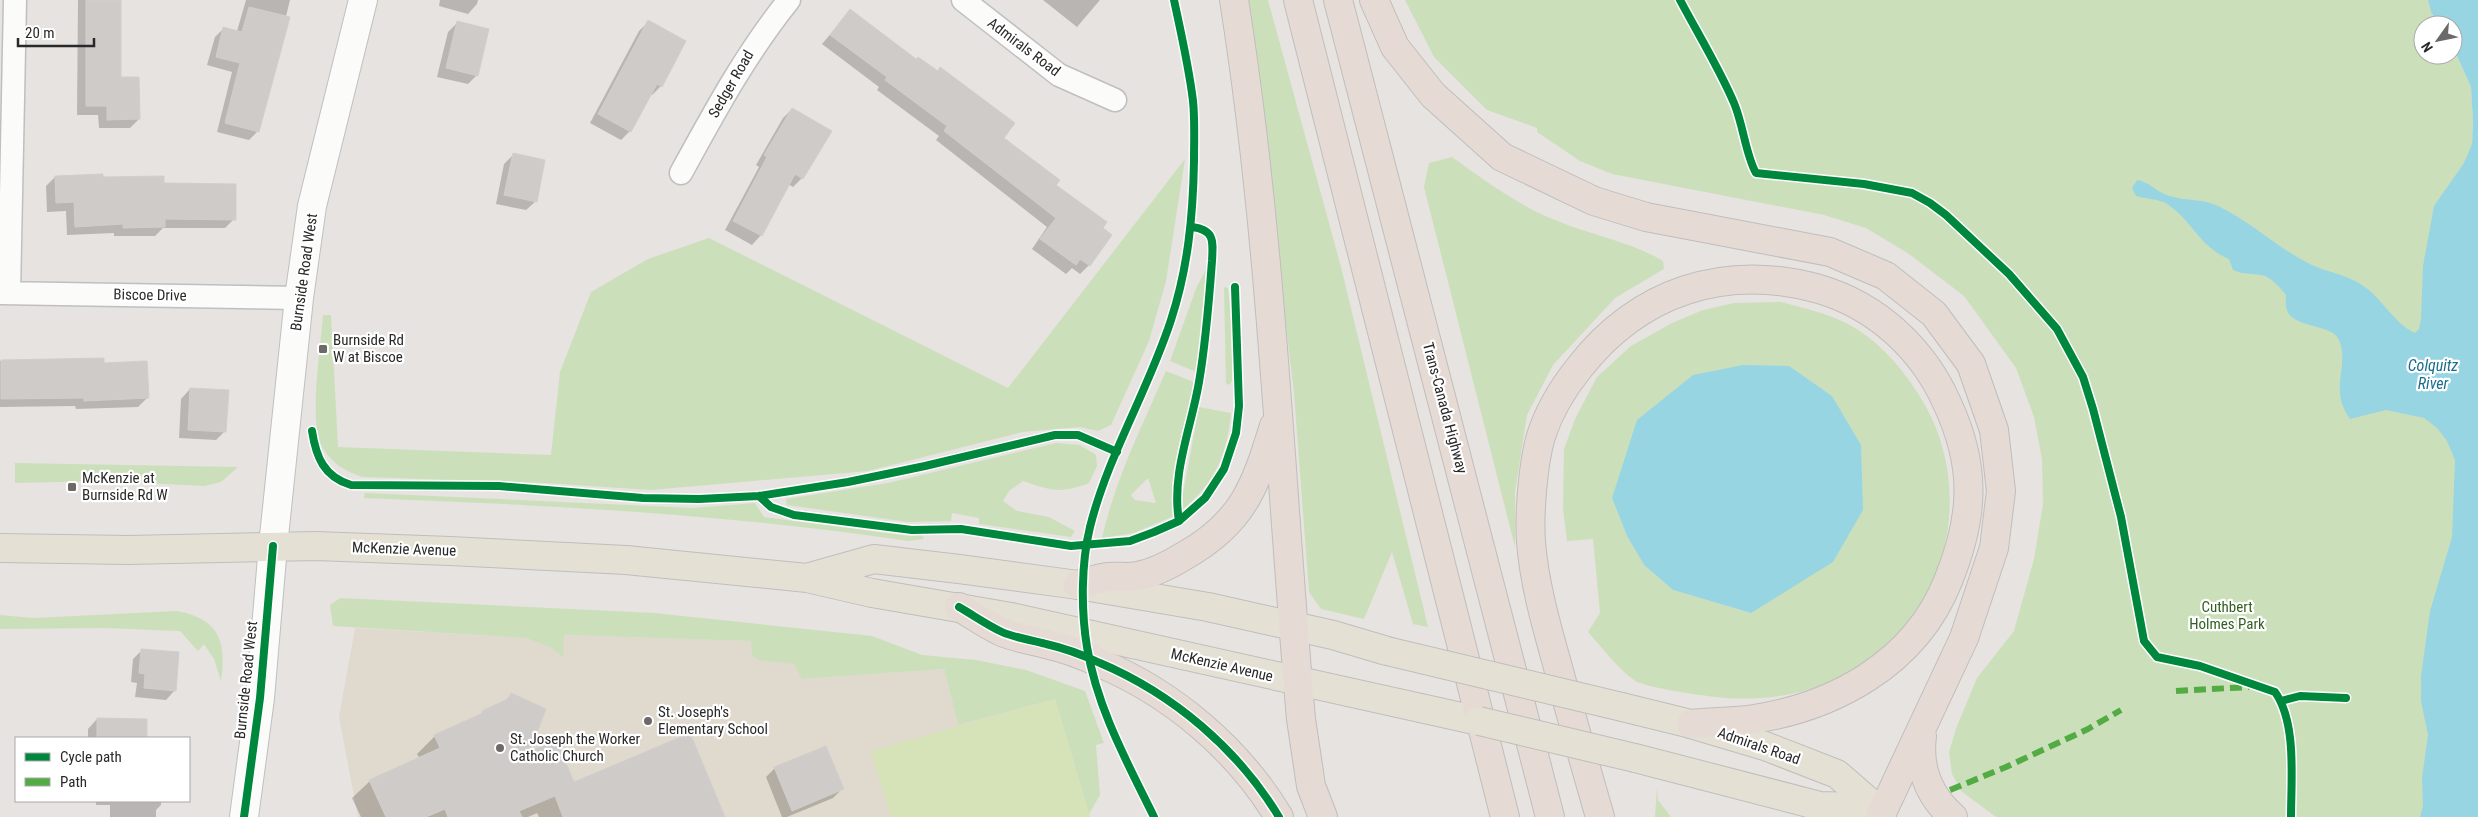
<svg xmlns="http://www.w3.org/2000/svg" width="2478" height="817" font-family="'Roboto Condensed',sans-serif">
<rect width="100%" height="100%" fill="#e6e3e0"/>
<path fill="#e0d9ce" d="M355,628L526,638L553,648L563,656V635L791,642L802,679L944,669L958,725L1055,699L1090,817H358L339,717Z"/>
<path fill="#ccdfbb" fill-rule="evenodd" d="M1247,0H1268L1341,267L1428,627L1413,624L1392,552L1364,619L1321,609L1309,592L1294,393Z
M1405,0H2428L2431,12L2439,25H2423V55H2453V47L2471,87L2473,121L2472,144L2478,184V404L2429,817H1996L1961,791L1952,774L1949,752L1957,726L1977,678L2014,631L2034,559L2043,504L2042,459L2034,417L2016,368L1964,296L1909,254L1866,228L1824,215L1612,174L1580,161L1537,132V128L1487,110L1434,57Z
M1452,157C1487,182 1520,207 1560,222C1594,236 1632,242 1663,261L1664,269L1615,298L1553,365L1527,415L1515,492V547L1424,187L1429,163Z
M1185,159L1166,281L1149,341L1111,425L1098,431L1080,427L1023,432L868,471L651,490L545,483L362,477C344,471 330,462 321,445C309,420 321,345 323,315H331L338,447L551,455L560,372L591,292L648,259L709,238L1008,388Z
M1207,268L1199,373L1170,361L1197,286Z
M1224,287L1228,288L1233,343L1232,381L1229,385L1226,383Z
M1781,302C1803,308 1827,313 1848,324C1876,339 1898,363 1915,389C1973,473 1956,585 1882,654C1877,659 1869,663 1862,666C1819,693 1766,703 1715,697C1699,695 1645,688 1634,680C1618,669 1601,646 1588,632L1600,613L1593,539L1567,541L1563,509L1564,449L1575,419L1597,377L1631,346L1672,323L1703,310L1734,303ZM1612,498L1751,613L1673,590L1644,565L1627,536Z
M1166,371L1196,383L1172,501L1174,516L1134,533L1102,538C1115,480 1142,426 1166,371ZM1148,478L1156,503L1135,500L1131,495Z
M1199,407L1231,413C1227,455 1215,483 1182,510V499Z
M1056,443L1080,445L1096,455L1097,466L1089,483C1060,494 1052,491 1023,481L1009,491L1003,501L1017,511L1049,517L1075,531L1071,537L979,524V518L952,513L951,521L908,522L787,505L786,499L888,483Z
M15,463L238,467L221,482L204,486L104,481L15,483Z
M365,493L694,508L755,503L764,517L909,536L922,535L924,539L908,541C728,514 546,505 364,498Z
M340,598L654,613L872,636L922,655L976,660L1026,670L1085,691L1104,743L1096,745L1100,795L1089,814L1055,699L958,725L944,669L802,679L794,664L758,660L752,655L751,641L564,635L563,657L552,648L526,638L333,626L330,605Z
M177,611C219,619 227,641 221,681L214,659L204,644L198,651L180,631L105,628L0,629V615L34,618Z
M1657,788L1658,800L1671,817H1655Z"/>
<path fill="#d6e3b9" d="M1055,699L1090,817H891L871,751Z"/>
<path fill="#98d5e3" d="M2428,0H2478V817H2420L2423,806L2422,778L2428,735L2421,701V676L2430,611L2452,537L2455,460L2447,441L2437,428L2424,418L2386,410L2350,419C2328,389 2350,366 2339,340C2333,324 2292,328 2287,310C2285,306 2286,299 2286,295C2280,288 2273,279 2265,276C2254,273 2243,275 2233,270L2229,259C2199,247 2192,220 2167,204C2159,199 2146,199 2136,196L2132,188L2137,180C2150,182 2155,191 2167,195C2185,202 2202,197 2222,208C2254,224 2280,250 2312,265C2330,273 2349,275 2365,287C2383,300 2394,323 2415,333L2419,329L2421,319L2423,266L2434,206L2464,163L2472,144L2473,121L2471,87L2453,47V25H2439L2431,12Z
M1743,365L1789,366L1832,396L1861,445L1863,510L1833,562L1751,613L1673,590L1644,565L1627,536L1612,498L1637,420L1693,375Z"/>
<path fill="#0003" d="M78,0H120V79L139,119L130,128H99L98,115H77Z
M246,0H290L258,131L249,140L217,132L232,72L207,65L215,37L224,28L237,31Z
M440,0H478L477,4L468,14L439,6Z
M1043,0H1100L1077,27Z
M850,11L1002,138L1101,229L1089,265L1080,274L1072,268L1066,274L1032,249L1047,227L936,140L939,136L877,90L879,87L822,44Z
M648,22L661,86L652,95L650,94L630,131L621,140L590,123L639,31Z
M457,23L477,75L468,84L437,77L448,32Z
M792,109L802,178L793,187L788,184L761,235L752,245L725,230L759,167L756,165L783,118Z
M513,155L536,201L526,210L496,204L504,164Z
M55,177L102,178L163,184L234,219L225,228H163L155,236H114V233L67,235L66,211L47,212L46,186Z
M103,360V364L147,398L138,407L76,409L75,406L0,407V361Z
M190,389L225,431L216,440L179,438L181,399Z
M142,650L175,690L166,700L135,697L137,683L131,682L133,659Z
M511,695L527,754L573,784L724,817H539L537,813L528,817H361L352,798L370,781L420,759L417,754L435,736L478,717L483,712L503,703Z
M97,719L146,720V738H88V729Z
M775,768L842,789L833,798L787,817H782L766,777Z
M96,801H161V805L156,810V817H110V805H96Z"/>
<path fill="#cecbc9" stroke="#d1cfcc" d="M86,0H121V77H139L140,119L107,120V106H86Z
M249,7L290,17L259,132L225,123L240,63L216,57L223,27L242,32Z
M850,9L916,59L918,57L938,71L940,67L1015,123L1004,138L1060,180L1056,185L1107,222L1103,228L1112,235L1090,266L1080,259L1076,265L1040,239L1056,218L944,131L947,126L885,80L887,77L830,35Z
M648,20L686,41L662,87L657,84L631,132L598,114Z
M457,21L489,29L478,76L446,68Z
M792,108L832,131L803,179L795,174L762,236L733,221L767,157L764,155Z
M513,153L545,160L537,202L504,195Z
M103,174V177L164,176V183L236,184V220L165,219V227L123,228V224L75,227L74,202L56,203L55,176Z
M104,358V363L147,361L149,398L84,401V398L1,399V360Z
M190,388L229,390L226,432L188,430Z
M141,649L179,652L176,691L144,688L145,674L139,673Z
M511,693L546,709L530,751L556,739L574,782L690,733L725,817H563L555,796L519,811L522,817H448L445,809L426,817H386L369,780L440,748L434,735L483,713L482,711L508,699Z
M97,718L147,719V738H97Z
M826,746L844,789L792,811L774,767Z"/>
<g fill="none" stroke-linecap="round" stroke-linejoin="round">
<g stroke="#c0bfc0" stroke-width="25">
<path id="street" d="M963,0L1059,75L1115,100
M681,173C715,111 745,55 789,0
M0,293L299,298
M9,293L15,0"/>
</g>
<g stroke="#c0bfc0" stroke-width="30">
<path id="secondary" d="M244,817L260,698L273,546L299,298L312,206L363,0"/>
</g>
<g stroke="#bfbebd" stroke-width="30">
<path id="primary" d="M0,548L128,550L316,546L450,551L626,560L807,578L872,593L1011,617L1479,721
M810,577L874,559L959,569L1078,585L1208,607L1333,635L1387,651
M1622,707L1691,724L1765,746L1837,774L1882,813
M1635,758L1820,806L1860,807L1882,813"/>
</g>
<g stroke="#bfbebd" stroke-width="30">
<path id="highway" d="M1234,0C1272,238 1280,479 1301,719L1311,786L1323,817
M1298,0L1505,817
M1338,0L1550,817
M1374,0L1395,47L1433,95L1502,157L1594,201L1646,217L1830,252L1886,276L1934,314L1971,364L1994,430L2001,491L1994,548L1964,638L1880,817
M1078,585C1088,582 1098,578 1108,577C1118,576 1129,578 1138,576C1153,573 1171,564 1184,556C1243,523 1255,487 1274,426
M959,607C973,615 987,625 1002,632C1015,638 1032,640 1046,644C1064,648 1083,655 1100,663C1173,694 1238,749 1279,817
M1922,736C1918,768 1929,796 1953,817
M1600,817C1585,765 1570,712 1556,660C1545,621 1534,581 1531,542C1529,514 1533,463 1541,436C1549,411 1563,388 1579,368C1639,291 1725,263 1819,289C1877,306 1923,349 1947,403C1977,467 1974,517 1948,581C1915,664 1833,708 1748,720C1729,722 1710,722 1691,724"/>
</g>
<use href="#street" stroke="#fbfbfa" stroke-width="22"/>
<use href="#secondary" stroke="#fbfbfa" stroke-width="28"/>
<use href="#primary" stroke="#e4e0d4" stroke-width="28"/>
<use href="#highway" stroke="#e6dad4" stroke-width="28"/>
<g stroke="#bfbebd" stroke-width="30" stroke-linecap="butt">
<path id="primary-bridge" d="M1387,651L1622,707
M1479,721L1635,758"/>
</g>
<use href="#primary-bridge" stroke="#e4e0d4" stroke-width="28"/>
<path stroke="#53ab44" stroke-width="6" stroke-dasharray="12 6" stroke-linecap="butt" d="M2176,691L2249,687
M1950,790L2006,767L2088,729L2121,710"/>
<g stroke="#fff" stroke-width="11">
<path id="cycleway" d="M1680,0C1698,34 1719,68 1734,103C1743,124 1746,156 1756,173L1864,184L1912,193L1930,203L1946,215L2009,274L2057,329L2083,377L2093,409L2121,517L2144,641L2157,657L2200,666L2275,692C2297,723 2291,780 2291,817
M312,431C316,457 324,477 351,485L499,486L643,498L699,499L759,496L848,482L925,466L1055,435H1078L1117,452
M759,496L771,507L794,515L912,530L961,529L1071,546L1130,541L1154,532L1179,521L1205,498L1224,469L1236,433L1239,406L1235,287
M1179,521C1171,474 1191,429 1199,382C1206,342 1209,301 1212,261C1213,241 1215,230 1192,227
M959,607C973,615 987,625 1002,632C1015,638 1032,640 1046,644C1064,648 1083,655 1100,663C1173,694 1238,749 1279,817
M2281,701L2300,696L2346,698
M244,817L260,698L273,546
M1154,817C1127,762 1097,708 1087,647C1081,610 1081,564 1090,527C1108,455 1148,391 1171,320C1188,268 1193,216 1194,161C1194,141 1195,120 1193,101C1189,67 1181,33 1174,0"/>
</g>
<use href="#cycleway" stroke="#00873e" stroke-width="8"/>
</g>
<g fill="#6b6a69" stroke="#fff" stroke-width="2">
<rect x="318" y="344" width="10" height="10" rx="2.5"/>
<rect x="67" y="482" width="10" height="10" rx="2.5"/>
<circle cx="648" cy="721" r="5"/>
<circle cx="500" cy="748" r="5"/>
</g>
<g text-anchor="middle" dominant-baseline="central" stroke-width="4.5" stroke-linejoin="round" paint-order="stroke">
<g font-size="15" fill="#292929" stroke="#fff">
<text transform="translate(1024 47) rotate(37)">Admirals Road</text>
<text transform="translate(731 84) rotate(-60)">Sedger Road</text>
<text transform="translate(304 272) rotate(-82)">Burnside Road West</text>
<text transform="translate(150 295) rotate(1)">Biscoe Drive</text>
<text transform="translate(1445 408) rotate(75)">Trans-Canada Highway</text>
<text transform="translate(404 549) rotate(2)">McKenzie Avenue</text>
<text transform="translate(1222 665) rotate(13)">McKenzie Avenue</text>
<text transform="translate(246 680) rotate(-84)">Burnside Road West</text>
<text transform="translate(1759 746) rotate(19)">Admirals Road</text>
</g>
<g font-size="15" fill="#292929" stroke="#fff" text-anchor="start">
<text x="333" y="340">Burnside Rd<tspan x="333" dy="17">W at Biscoe</tspan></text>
<text x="82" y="478">McKenzie at<tspan x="82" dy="17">Burnside Rd W</tspan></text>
<text x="658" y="712">St. Joseph's<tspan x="658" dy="17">Elementary School</tspan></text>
<text x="510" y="739">St. Joseph the Worker<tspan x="510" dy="17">Catholic Church</tspan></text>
</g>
<g font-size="15" fill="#315f1f" stroke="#fff">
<text x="2227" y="607">Cuthbert<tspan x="2227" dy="17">Holmes Park</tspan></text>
</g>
<g font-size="16" font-style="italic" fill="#186d8d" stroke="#fff">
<text x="2433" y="365">Colquitz<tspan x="2433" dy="18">River</tspan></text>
</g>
</g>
<rect x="15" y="737" width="175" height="65" fill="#ffffff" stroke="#a9a9a9"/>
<rect x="25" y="753" width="25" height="8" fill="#00873e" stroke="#a9a9a9"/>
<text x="60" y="762" font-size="15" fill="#292929">Cycle path</text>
<rect x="25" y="778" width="25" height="8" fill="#53ab44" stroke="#a9a9a9"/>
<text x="60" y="787" font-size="15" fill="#292929">Path</text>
<g transform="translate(2438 40) rotate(237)"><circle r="24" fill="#ffffff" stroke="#a9a9a9"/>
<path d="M0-4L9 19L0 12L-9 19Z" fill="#6b6a69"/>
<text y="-8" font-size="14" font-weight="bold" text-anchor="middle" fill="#292929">N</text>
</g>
<path d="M18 38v8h76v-8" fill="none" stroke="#292929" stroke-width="2.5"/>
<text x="25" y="38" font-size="15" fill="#292929" stroke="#ffffff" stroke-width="4" paint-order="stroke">20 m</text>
</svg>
